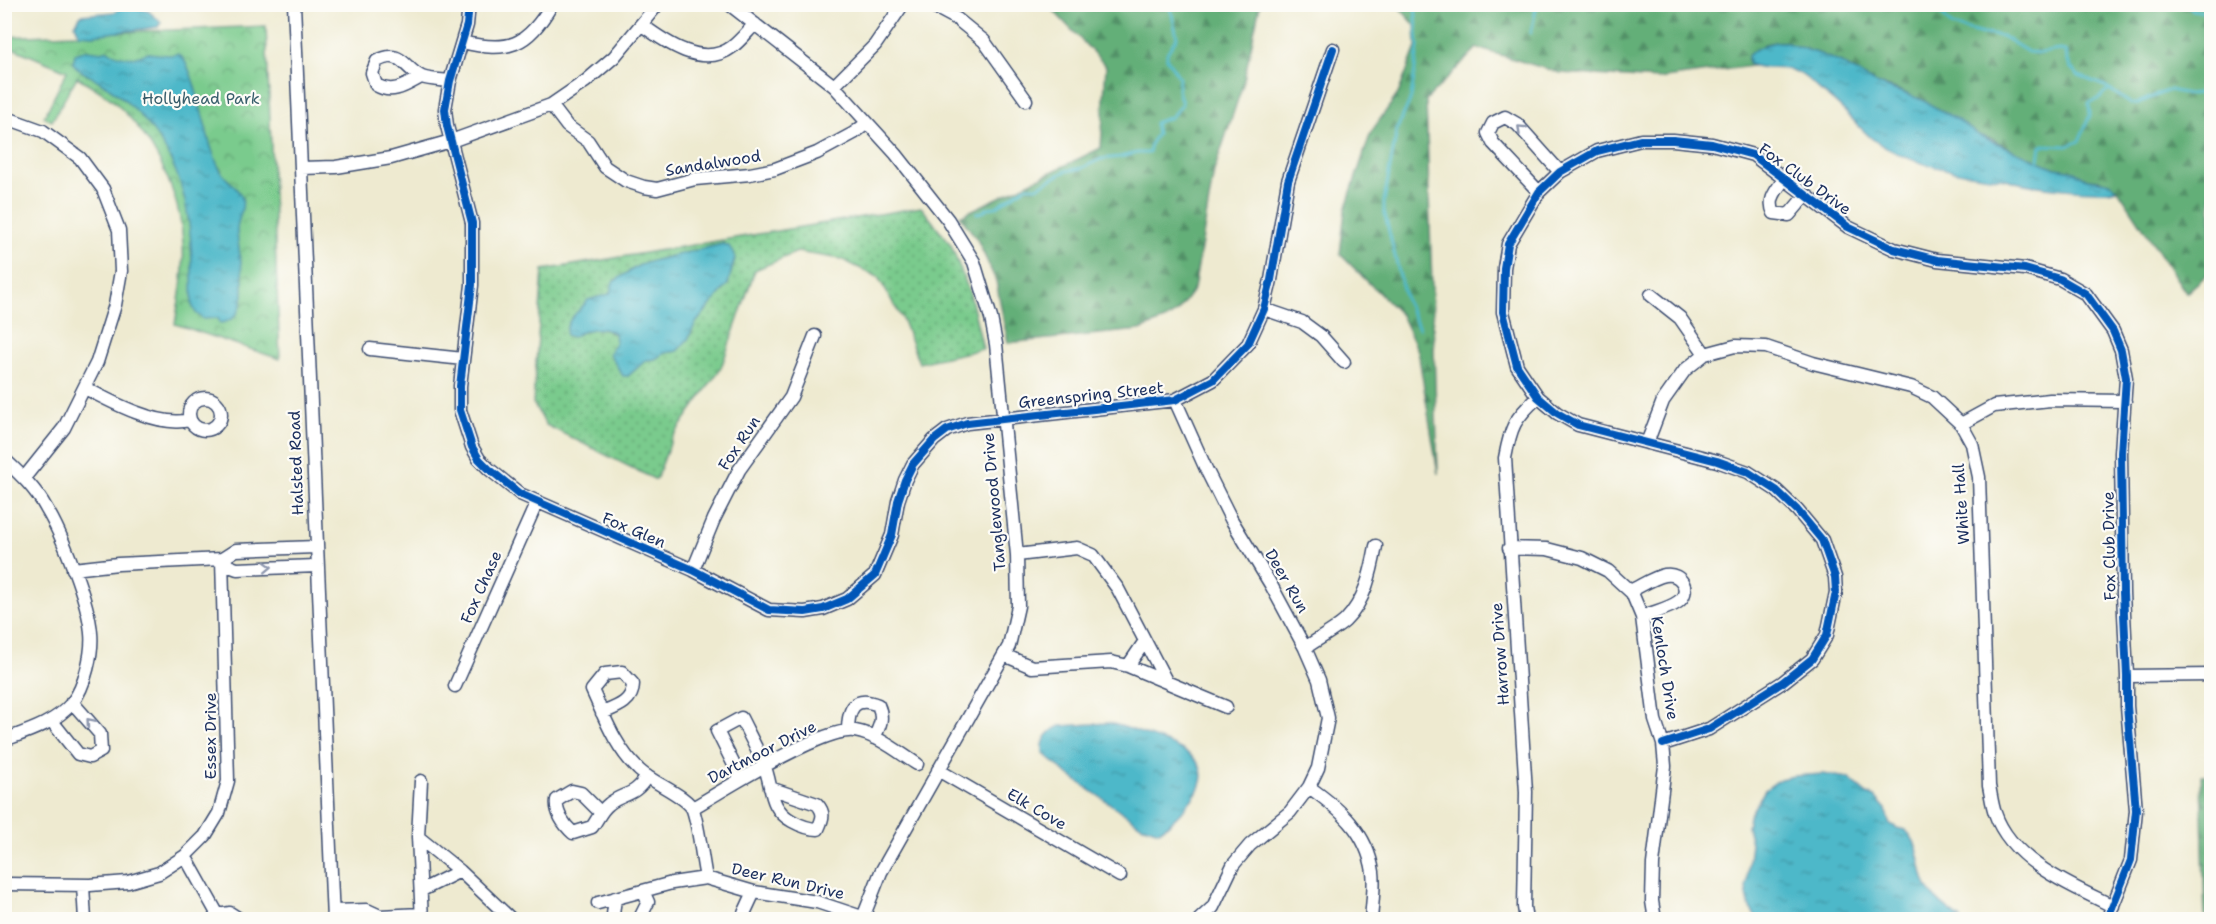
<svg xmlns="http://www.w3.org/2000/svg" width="2216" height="924" font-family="'Shantell Sans',sans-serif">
<defs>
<pattern id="grass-dots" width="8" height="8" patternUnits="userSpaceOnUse" patternTransform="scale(1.5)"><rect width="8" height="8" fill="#7acb8d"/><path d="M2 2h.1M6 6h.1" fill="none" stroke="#63a576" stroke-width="1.8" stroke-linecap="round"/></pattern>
<pattern id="forest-firs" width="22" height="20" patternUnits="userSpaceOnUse" patternTransform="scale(1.5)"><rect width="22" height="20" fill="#63af78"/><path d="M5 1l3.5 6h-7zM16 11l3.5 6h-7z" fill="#518f66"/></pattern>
<pattern id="park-crowns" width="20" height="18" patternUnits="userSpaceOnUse" patternTransform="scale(1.5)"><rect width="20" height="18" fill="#7acb8d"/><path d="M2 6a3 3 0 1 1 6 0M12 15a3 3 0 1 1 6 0" fill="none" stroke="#63a576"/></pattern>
<pattern id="water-ripples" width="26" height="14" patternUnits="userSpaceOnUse" patternTransform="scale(1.5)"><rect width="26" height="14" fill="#4db8c9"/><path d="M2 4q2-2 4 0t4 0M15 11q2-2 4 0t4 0" fill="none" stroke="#3f96a6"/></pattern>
</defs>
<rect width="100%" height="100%" fill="#fdfcf7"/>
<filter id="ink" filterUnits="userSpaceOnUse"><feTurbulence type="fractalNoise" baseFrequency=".0167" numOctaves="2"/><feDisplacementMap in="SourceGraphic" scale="12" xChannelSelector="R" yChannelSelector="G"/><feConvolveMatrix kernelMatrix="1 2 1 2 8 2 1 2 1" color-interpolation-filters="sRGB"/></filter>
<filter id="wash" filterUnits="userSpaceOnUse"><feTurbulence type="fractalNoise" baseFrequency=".008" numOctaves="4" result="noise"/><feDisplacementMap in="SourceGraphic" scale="24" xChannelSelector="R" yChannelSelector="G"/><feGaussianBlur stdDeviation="1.35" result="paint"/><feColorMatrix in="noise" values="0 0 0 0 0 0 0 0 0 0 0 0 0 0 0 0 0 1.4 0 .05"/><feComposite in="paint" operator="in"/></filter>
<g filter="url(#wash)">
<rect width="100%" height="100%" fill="#eeead0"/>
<path fill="url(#grass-dots)" stroke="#4a7d76" stroke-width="1.5" fill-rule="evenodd" d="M921,207L951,245L970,294L983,349L919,363L902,318L878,277L841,259L797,252L755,270L721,368L672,438L656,480L546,425L533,403L543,270ZM723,244L735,259L728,284L695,324L688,339L677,351L664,353L655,359L646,360L628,376L611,348C627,334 603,327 591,329C584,330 578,334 572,337L566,335C566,316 581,315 586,302L607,296L628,272L638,266L663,258Z"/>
<path fill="url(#forest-firs)" stroke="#3f6f6b" stroke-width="1.5" d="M1048,5H1260L1243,84L1214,171L1194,289L1177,312L1167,319L1140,330L1008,343L996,281L977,239L960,216L1101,148L1106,66Z
M1397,5H2211V271L2186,293L2117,188L2100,180L2087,179L2074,171L2055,168L2020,154L1992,139L1980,136L1939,110L1896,89L1873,82L1841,63L1820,54L1784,42H1776L1765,44L1748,56V61L1752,66L1658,79L1560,73L1477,48L1426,100L1438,474L1418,351L1401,315L1340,254L1345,210L1371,132L1398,94L1416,47L1415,25Z
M2201,775H2211V919H2205Z"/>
<path fill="url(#park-crowns)" stroke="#4a7d76" stroke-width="1.5" d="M266,26L280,359L175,324C179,299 185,272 183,246C181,192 153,136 112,100C101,91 89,84 77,77L52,121L44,117L67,71L5,45L4,37Z"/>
<path fill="url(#water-ripples)" stroke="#347494" stroke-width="1.5" d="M124,5L148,11L161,22L158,27L93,35L79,34L75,24L81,15L115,12Z
M1776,42H1784L1820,54L1841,63L1873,82L1922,100L1956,119L1980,136L2055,168L2074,171L2087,179L2111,183L2117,189C2103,195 2021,186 2007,179C1966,175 1909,165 1875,141C1856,126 1842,104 1820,91C1816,85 1812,83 1806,78C1787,62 1769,73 1749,64L1748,56C1755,47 1766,44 1776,42Z
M87,50L102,52L108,50C115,56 131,59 140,56C146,54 143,53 149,53C159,54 168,57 178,54C191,61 198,102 203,117C208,135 212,157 222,173C228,182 239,188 242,198C245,209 237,219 237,230C237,254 259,319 220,323L218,318L203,319L196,313L192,305C193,228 191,164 132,107C122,97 110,88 99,81C90,75 80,73 73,63L75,54Z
M723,244L729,246L735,257L728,284L695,324L688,339L677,351L664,353L655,359L646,360L628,376H623L609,353L616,342L615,334C601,324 586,329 572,337L566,335C566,318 579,312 588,300L610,294L613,282L638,266L652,261Z
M1108,723C1126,726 1140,733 1157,739C1185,749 1219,764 1192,799C1183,811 1172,823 1159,831L1141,825L1067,774L1043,753C1041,740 1049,730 1061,726Z
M1823,774L1848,778L1867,794L1875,797L1886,809L1889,823L1897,828L1905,830C1922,844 1918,868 1927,886C1934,900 1949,910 1961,919H1757L1749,906L1746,887L1751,843L1747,827L1749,816L1765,790L1780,779L1794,776Z"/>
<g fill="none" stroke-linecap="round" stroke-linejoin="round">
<path stroke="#4db8c9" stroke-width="3" d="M1415,4L1418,47L1411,98L1397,129L1384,201V211L1406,301L1419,328
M1918,4L1941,13L1952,26L1983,34L2002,36L2028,52L2041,53L2059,50L2065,51L2070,67L2079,76L2105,86L2131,104L2138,103L2169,90L2188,94L2212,92
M2187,4L2193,10L2212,13
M1531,33L1537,4
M2039,160L2041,145L2068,146L2079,141L2090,115L2089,103L2100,98L2109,89
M977,213L983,212L987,208L996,207L1025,187H1037L1066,171L1082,168L1101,159L1120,157L1137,153H1149L1151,143L1157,134L1155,123L1171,117L1182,104L1178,90L1179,77L1167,59V53L1177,37L1171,10L1165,4"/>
</g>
</g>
<g filter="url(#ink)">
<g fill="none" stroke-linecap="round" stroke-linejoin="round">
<g stroke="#3b4b6f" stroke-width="15">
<path id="minor" d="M294,4L333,920
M469,4L467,25L450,81L445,109L447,126L472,223V285L460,386V410L472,447L479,459L489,469L520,494L693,570L769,610L805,612L823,609L847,599L875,575L892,535L898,501L905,480L913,464L934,440L947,430L967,423L1175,400L1213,380L1248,344L1264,309L1271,280L1288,181L1333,49
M729,4L834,86L896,154L948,220L974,262L991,318L996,344L1017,555L1018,606L1009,646L881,872L862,920
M929,4L957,19L984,41L1026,100
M642,25C665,42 703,69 732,47C740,41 747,32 755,24
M462,42C508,53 527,47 552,4
M421,77C406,85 393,95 376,85L372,73L377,61C402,48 404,69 422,77C429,80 442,80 450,81
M834,86L875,45L903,4
M551,105L567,126L588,141L605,167L626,181L644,187L657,189L695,179L750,174L775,169L817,153L854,133L867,123
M4,117L43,131L80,158L103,189L119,230L121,271L115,305L97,362L64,428L24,478
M301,168L336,167L391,158L451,141L551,105L586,81L614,57L658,4
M1785,178C1777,190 1767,199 1774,213L1789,215L1806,195
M1539,192L1493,143L1488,133L1493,123L1505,117L1517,124L1560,172
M1651,295L1680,318L1705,354
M1264,309L1302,322L1321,336L1344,362
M370,349L463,359
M85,388C111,402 160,428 189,420
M189 414a16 16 0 1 1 32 0a16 16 0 1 1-32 0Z
M1175,400L1206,469L1231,519L1271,585L1305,648L1319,680L1328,718L1318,768L1309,787L1290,812L1250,845L1233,865L1213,907L1199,920
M1961,424L1994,406L2050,400L2125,401
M1647,443L1663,401L1685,370L1705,354L1735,346L1766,347L1813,363L1911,387L1932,397L1961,424L1972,444L1979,477L1989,786C1991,795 1992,805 1995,813C2011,861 2071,886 2113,906
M4,459C20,474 36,489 46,508C62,534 89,603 91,633C93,652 85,687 72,703C55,723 29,731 4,740
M1509,548L1547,549L1582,558L1608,571L1632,593L1642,617L1655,720L1663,744L1665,766L1653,864L1652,901L1655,920
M1017,555L1077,548L1093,555L1118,589L1166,681
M222,559L229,566L237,569L317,566
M73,569L118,564L222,559L236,550L316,547
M693,570L714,519L739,470L791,397L815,336
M1630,591C1641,586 1654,577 1665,575C1682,572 1692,592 1678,602C1668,609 1653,612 1642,617
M1305,648C1317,639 1334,631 1345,621C1365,601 1371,573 1376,546
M1004,655L1032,667L1111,662L1128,666L1226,707
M1128,666L1145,641
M2127,676L2212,675
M455,686L537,502
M602,713C617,707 633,702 633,684L622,672L605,674L592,690C605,718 615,747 638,769C650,782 688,796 693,810C699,827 702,859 706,878
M51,720L78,754L90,757L101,751L100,734L72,702
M848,731C848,709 854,695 878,705C884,718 880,726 874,738
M1663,744L1709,729L1783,682L1812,659L1827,635L1836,592L1835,577L1822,540L1797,510L1776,490L1748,472L1717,461L1578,425L1557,413L1538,397L1517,366L1503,312L1504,268L1508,244L1539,192L1560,172L1597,151L1641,140H1673L1712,144L1753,155L1848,227L1894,249L1937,260L2025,269L2060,279L2086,294L2113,331L2121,350L2126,378L2121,453L2123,593L2127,676V706L2136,810L2131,860L2107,920
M938,770L1120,876
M741,779L717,731L741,718C749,734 757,749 764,765C773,786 768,808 792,821C801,826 808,829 818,829C823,818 825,813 817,804L770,788
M1309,787C1340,809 1367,832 1373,872C1375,887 1372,904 1371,920
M693,808C723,790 824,726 855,731C878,735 898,752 917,764
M600,812L581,793L572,791L557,800C555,812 564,825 573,833L592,827C598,819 601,810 609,804C624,792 635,797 647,776
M418,837L421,781
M185,856L218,915
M4,884L90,885L128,882L159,873L185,856L205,836L219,813L228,781L222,559
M83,885L85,920
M422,890L460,871
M615,898L613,915L616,920
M598,903L672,883L706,878L754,892L817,902L871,920
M333,911L367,910L380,916L373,920
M380,916L421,914
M214,918L218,915L230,913L241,920
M422,920L418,837L460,871L512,920
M639,920L648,902L643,891
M741,920L754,892
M1526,920L1524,907L1526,792L1505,458C1511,426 1514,419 1538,397"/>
</g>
<use href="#minor" stroke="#fff" stroke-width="12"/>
<g stroke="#fdfcf7" stroke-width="11">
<path id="cycleway" d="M469,4L467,25L450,81L445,109L447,126L472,223V285L460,386V410L472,447L479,459L489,469L520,494L693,570L769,610L805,612L823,609L847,599L875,575L892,535L898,501L905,480L913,464L934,440L947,430L967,423L1175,400L1213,380L1248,344L1264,309L1271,280L1288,181L1333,49
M1663,744L1709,729L1783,682L1812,659L1827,635L1836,592L1835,577L1822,540L1797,510L1776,490L1748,472L1717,461L1578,425L1557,413L1538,397L1517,366L1503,312L1504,268L1508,244L1539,192L1560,172L1597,151L1641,140H1673L1712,144L1753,155L1848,227L1894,249L1937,260L2025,269L2060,279L2086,294L2113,331L2121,350L2126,378L2121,453L2123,593L2127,676V706L2136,810L2131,860L2107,920"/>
</g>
<use href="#cycleway" stroke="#0057b8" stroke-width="8"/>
</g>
<defs><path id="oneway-chevron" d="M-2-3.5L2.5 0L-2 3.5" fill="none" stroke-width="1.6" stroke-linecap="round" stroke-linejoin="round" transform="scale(1.5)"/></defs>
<g stroke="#8d97ae">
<use href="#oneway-chevron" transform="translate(1521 129) rotate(-136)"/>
<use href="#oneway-chevron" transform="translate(268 567) rotate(-2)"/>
<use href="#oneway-chevron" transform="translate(90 722) rotate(-131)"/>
</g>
</g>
<g text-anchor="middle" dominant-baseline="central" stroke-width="4.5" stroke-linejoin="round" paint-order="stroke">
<g font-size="16" fill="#385e6c" stroke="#fdfcf7">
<text x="201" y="98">Hollyhead Park</text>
</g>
<g font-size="16" fill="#1b2f5e" stroke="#fdfcf7">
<text transform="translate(713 163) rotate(-9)">Sandalwood</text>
<text transform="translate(1805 179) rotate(36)">Fox Club Drive</text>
<text transform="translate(1091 395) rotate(-6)">Greenspring Street</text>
<text transform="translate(739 443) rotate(-56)">Fox Run</text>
<text transform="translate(296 463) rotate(-92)">Halsted Road</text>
<text transform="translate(994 502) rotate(-95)">Tanglewood Drive</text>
<text transform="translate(1961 504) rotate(-94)">White Hall</text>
<text transform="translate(634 530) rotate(23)">Fox Glen</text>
<text transform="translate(2109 546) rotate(-91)">Fox Club Drive</text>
<text transform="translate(1287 581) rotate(60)">Deer Run</text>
<text transform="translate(481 587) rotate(-66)">Fox Chase</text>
<text transform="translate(1500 654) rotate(-94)">Harrow Drive</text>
<text transform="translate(1665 668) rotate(81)">Kenloch Drive</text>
<text transform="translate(210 736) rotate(-90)">Essex Drive</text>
<text transform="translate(762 752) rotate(-27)">Dartmoor Drive</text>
<text transform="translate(1037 809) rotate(30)">Elk Cove</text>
<text transform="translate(788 881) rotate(13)">Deer Run Drive</text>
</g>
</g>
<rect width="2216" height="924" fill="none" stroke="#fdfcf7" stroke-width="24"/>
</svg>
